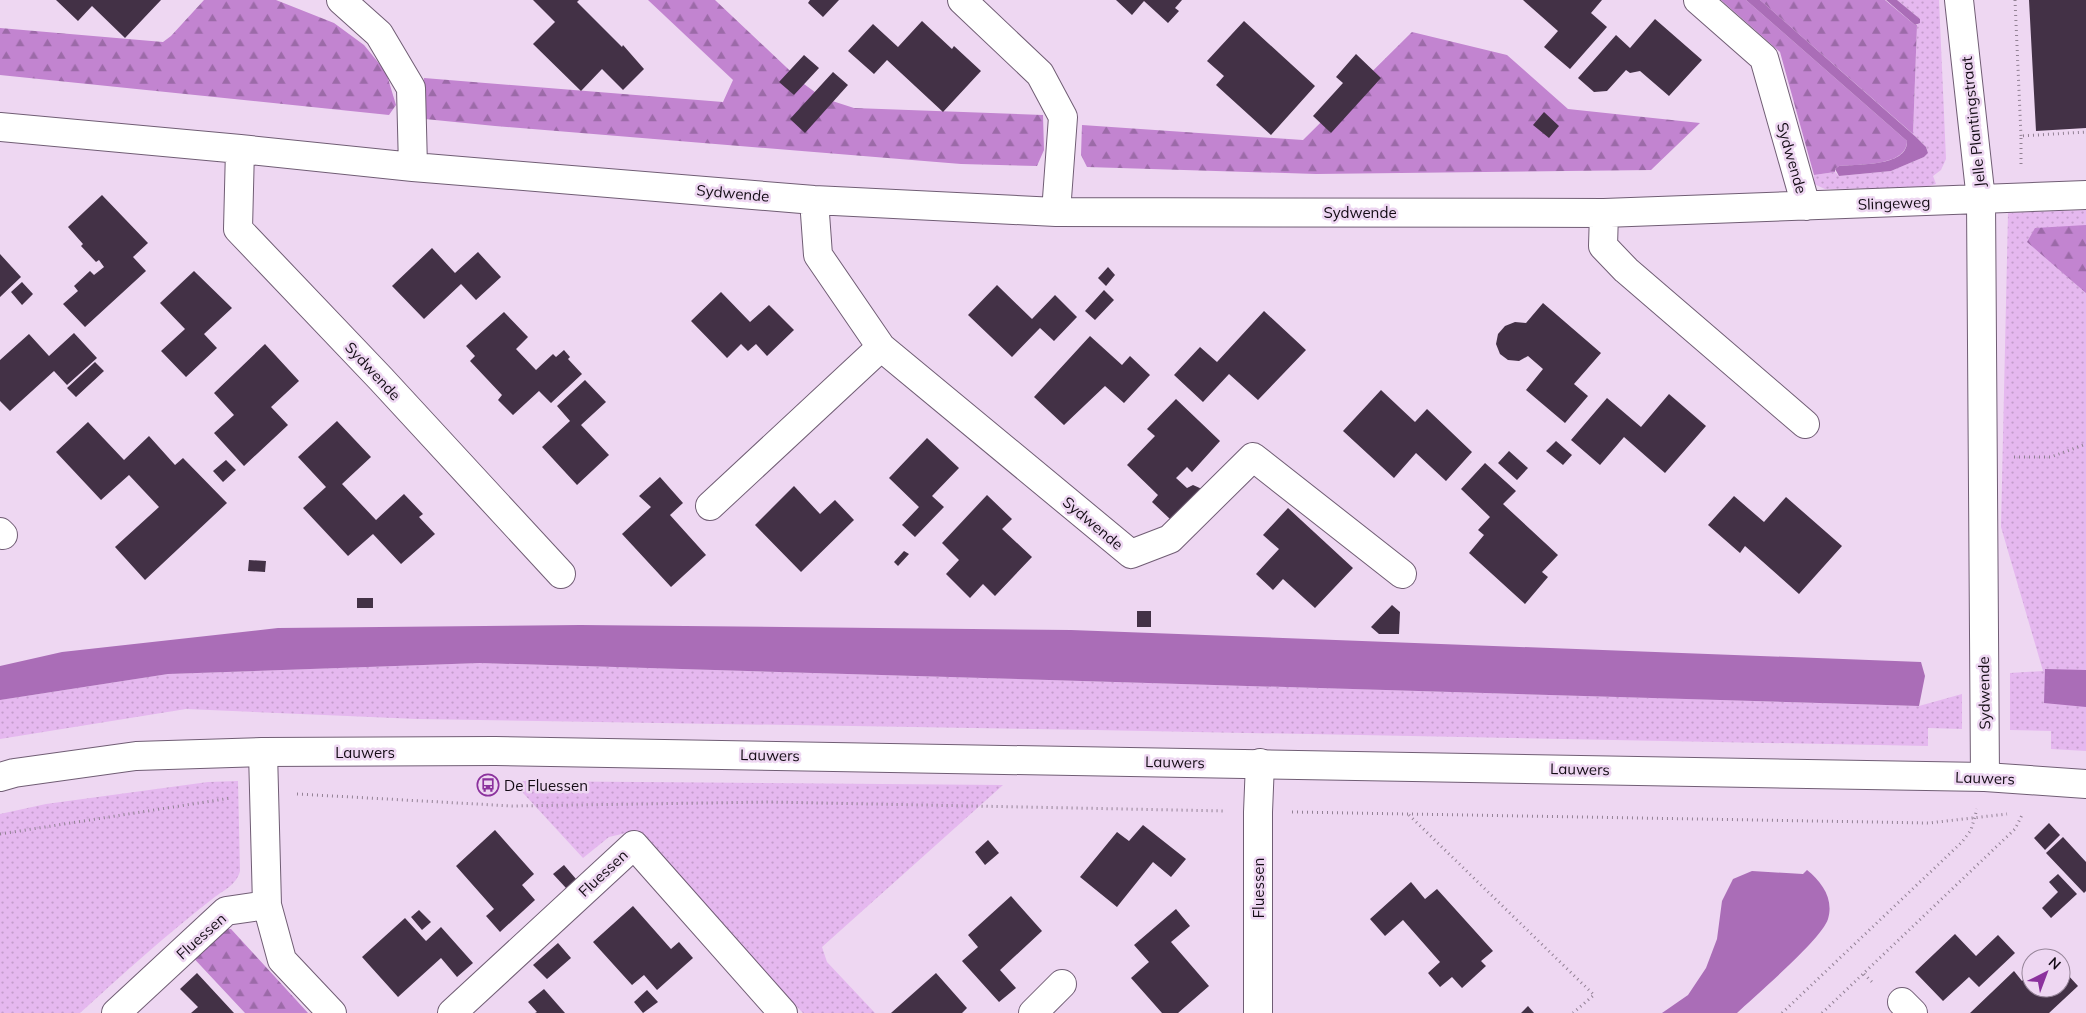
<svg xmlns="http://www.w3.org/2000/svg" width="2086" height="1013" font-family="Mulish,sans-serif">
<defs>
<pattern id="grass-dots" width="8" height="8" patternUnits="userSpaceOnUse" patternTransform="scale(1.25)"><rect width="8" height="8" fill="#e5b8ef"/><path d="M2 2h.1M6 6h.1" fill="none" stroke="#c49dcc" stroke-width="1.8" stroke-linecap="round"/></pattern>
<pattern id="forest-firs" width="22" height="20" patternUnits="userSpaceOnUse" patternTransform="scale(1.25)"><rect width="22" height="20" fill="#c284d0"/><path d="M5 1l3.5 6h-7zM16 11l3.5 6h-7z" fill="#9c6aa8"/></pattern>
</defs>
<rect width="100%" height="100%" fill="#eed7f2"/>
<path fill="url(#grass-dots)" d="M1897,0H1939L1946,159L1941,170L1933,176L1936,184L1921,188L1825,189L1814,184V175L1835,172L1839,176L1891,171L1924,157L1928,153L1926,147L1913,134L1917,25L1920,19Z
M2086,210V751L2051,749V731L2010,730V673L2043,671L2001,527L2008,213Z
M480,663L1919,706L1962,694V729L1928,728V746L1095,730L417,719L186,709L0,739V700L168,674Z
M238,781L240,871C236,886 223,890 211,900C166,935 123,974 80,1013H0V814L46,804L208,782Z
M512,781L1003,785L822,947L827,962L875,1013H803L626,833L609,837L583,858Z"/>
<path fill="url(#forest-firs)" d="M204,0H276L334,23L364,45L386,72L396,105L389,115L0,75V28L163,42L171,36Z
M648,0H715L804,84L823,98L854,108L1043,115L1044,150L1037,166L961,164L495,126L425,119L424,78L723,102L733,80Z
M1721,0H1746L1907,141C1907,167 1857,164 1839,166L1835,169V172L1814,175L1780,52Z
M1760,0H1885L1915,25H1917L1913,134Z
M1412,32L1507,55L1568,109L1700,123L1651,170L1316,174L1087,167L1081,155L1082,125L1303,140Z
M2086,225V293L2027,242L2035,228Z
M218,929H231L308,1013H245L187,951Z"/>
<path fill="#aa6db7" d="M1746,0H1760L1916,137L1926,147L1928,153L1924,157L1891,171L1839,176L1835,169L1839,166C1857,164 1908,167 1907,141Z
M1886,0H1897L1920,19V23L1915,25Z
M580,625L1071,630L1921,662L1925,676L1919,706L480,663L168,674L0,700V666L62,652L278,628Z
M2045,669L2086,670V707L2044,703Z
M1807,870C1822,882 1834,899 1828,919C1821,940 1756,995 1737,1013H1662L1688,995L1706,968L1717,939L1722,901L1733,879L1752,871L1803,874Z"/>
<path fill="#433146" d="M56,0H161L125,38L92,6L78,21Z
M533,0H579L577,2L622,47L623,45L644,69L623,90L602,69L581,91L533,44L555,22Z
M810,0H839L823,17L808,3Z
M1116,0H1182L1175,8L1179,11L1168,23L1144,1L1132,15Z
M1523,0H1602L1591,13L1607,27L1570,69L1544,47L1558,31Z
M2029,0H2086V128L2036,131Z
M1655,19L1702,60L1669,96L1640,71L1630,73L1626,70L1607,91L1594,92L1578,78L1616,35L1630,48Z
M922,21L952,49L954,46L981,71L943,112L887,60L874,74L848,51L873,24L898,47Z
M1244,21L1315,86L1271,135L1216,85L1224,76L1207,61Z
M1356,54L1381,78L1331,133L1313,116L1343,83L1336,77Z
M804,55L819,68L794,95L779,82Z
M833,72L848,85L805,133L790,119Z
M1544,112L1559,126L1549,138L1533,125Z
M102,195L148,243L133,257L146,271L85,327L63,304L78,291L74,286L90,271L94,275L104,267L99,260L96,262L81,246L83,244L68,227Z
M432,248L455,273L478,252L501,277L476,300L461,284L424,319L392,286Z
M0,254L21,277L0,297Z
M1108,267L1115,275L1106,286L1098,278Z
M194,271L232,308L204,334L217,348L186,377L161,351L185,329L160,303Z
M22,282L33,294L22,305L11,292Z
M997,285L1032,319L1055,295L1077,317L1054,341L1040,328L1012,357L968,315Z
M1104,290L1114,300L1095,320L1085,311Z
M721,292L750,322L769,305L794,330L767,356L756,344L748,351L741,344L727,358L691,321Z
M1543,303L1601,353L1574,384L1588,396L1565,423L1526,390L1543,369L1528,356L1519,361L1508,360L1500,354L1496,344L1498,334L1505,326L1515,322L1526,323Z
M1264,311L1306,350L1258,400L1229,374L1203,402L1174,375L1200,347L1217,362Z
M504,312L528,337L516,349L536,370L553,354L556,357L564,350L570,357L568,359L582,374L551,403L539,391L513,415L498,400L502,395L470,361L475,356L466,346Z
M74,333L97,358L67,385L54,371L10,411L0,401V360L29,334L49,356Z
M1090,336L1122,365L1130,356L1150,375L1124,403L1105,386L1064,425L1034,397Z
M265,344L299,381L271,407L288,425L244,466L214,433L234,415L214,393Z
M95,362L104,371L76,397L67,388Z
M585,380L606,402L581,425L609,455L577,485L542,447L570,421L557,406Z
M1381,390L1415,422L1427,409L1472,452L1446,481L1416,453L1394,478L1343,431Z
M1669,394L1706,426L1665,473L1624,437L1600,465L1571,440L1607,398L1641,427Z
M1176,399L1220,441L1192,472L1187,467L1176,478L1187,488L1193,485L1202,489L1189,504L1187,502L1170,519L1152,502L1158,495L1127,465L1155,436L1147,429Z
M337,421L371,457L342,484L376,520L404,494L423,514L419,517L435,534L401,564L373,534L348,556L303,508L326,487L298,457Z
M88,422L124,460L149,436L175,465L183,458L227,503L145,580L115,547L159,507L129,475L101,500L56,452Z
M927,438L959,468L932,496L944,507L915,537L902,525L919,507L889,478Z
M1556,441L1572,455L1563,465L1546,451Z
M1509,451L1528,468L1517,480L1498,463Z
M226,460L236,470L223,482L213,471Z
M1485,463L1516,491L1503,504L1558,555L1542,572L1548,577L1525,604L1469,553L1484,535L1478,530L1490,517L1461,489Z
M660,477L683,503L670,515L706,555L671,587L622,534L651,507L639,496Z
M794,486L820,514L835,500L854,520L801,572L755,525Z
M987,495L1012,519L1002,529L1032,557L995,596L983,584L970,598L946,574L959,560L942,543Z
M1734,496L1764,522L1786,497L1842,546L1799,594L1745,546L1740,553L1708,525Z
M1288,508L1353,568L1315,608L1283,579L1273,590L1256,574L1279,549L1263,535Z
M904,551L909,554L898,566L894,562Z
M249,560L266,561L265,572L248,571Z
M357,598H373V608H357Z
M1392,605L1400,612L1399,634H1379L1371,627Z
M1137,611H1151V627H1137Z
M2049,823L2060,835L2045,850L2034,838Z
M1143,825L1186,859L1171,877L1153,862L1117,907L1080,877L1117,832L1129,841Z
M495,830L534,874L522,885L535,900L500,932L486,916L494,909L456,866Z
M2063,837L2086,862V891L2084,893L2046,853Z
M988,840L999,853L985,865L975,852Z
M564,865L576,879L566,888L553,874Z
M2058,874L2077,894L2051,918L2042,908L2058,892L2049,882Z
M1411,882L1425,899L1437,889L1493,951L1481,961L1486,966L1462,988L1452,977L1440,987L1428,973L1440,962L1403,920L1385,936L1370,919Z
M1011,896L1042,931L1000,970L1016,988L999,1002L962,961L978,947L968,935Z
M633,906L671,949L679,942L693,958L657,990L644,975L632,985L593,942Z
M1176,909L1190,926L1171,942L1209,986L1178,1013H1162L1131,978L1149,962L1134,945Z
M419,910L431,922L422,930L411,917Z
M405,918L426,941L441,927L473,963L457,977L441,958L398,997L362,957Z
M1955,934L1976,956L1998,935L2015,953L1979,987L1969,977L1943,1001L1915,972Z
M558,943L571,958L547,979L533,965Z
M2014,971L2022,981L2031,972V988H2061V980L2067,974L2078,986L2049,1013H1970Z
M197,973L234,1013H191L198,1007L180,989Z
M936,973L967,1008L962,1013H891Z
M544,989L565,1013H535L537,1012L528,1002Z
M647,990L658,1002L643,1013L634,1002Z
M1528,1006L1534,1013H1521Z"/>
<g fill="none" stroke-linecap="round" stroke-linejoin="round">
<g stroke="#705d74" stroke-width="30">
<path id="minor" d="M341,0L379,34L411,88L413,167
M962,0L1040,74L1063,117L1056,212
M1698,0L1764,58L1806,206
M1959,0L1981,200L1985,777
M0,127L240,149L413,167L814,200L1056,212L1604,213L2086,195
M240,149L238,229L381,379L561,574
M814,200L818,255L881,347L1131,554L1170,539L1253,457L1402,574
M1604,213L1603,246L1626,270L1805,424
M710,506L881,347
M0,532L3,535
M263,752L267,905
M1902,1002L1913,1013
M116,1013L226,911L267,905L282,960L332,1013
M452,1013L634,845L783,1013
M1033,1013L1062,984
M1258,1013V812L1260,763"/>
</g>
<g stroke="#705d74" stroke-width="30">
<path id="tertiary" d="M0,777L14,773L136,756L263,752L495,751L1985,777L2086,784"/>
</g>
<path stroke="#928194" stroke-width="3" stroke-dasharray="1 4" stroke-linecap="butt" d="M2015,0L2021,136
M2021,164V136L2086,132
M2014,457H2051L2086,444
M297,794L512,806L770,802L1226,811
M1292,812L1929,823L2007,814
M1409,815L1594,995L1573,1013
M0,834L231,798
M1864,974L1874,984
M1782,1013L1962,842L1971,830L1977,809
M1822,1013L2015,829L2023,813"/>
<use href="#minor" stroke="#fff" stroke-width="28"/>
<use href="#tertiary" stroke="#fff" stroke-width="28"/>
</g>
<defs>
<g id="bus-ring" transform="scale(1.125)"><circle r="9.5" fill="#eed7f2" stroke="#8b319d" stroke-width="1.5"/><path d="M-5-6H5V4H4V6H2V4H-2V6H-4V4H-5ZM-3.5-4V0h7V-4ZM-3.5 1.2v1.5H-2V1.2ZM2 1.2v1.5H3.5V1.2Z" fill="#8b319d"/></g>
</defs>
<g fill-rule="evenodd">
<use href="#bus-ring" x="488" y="785"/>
</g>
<g text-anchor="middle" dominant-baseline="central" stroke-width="5" stroke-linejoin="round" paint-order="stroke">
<g font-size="15" fill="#130b14" stroke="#eed7f2">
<text transform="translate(1973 122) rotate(-96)">Jelle Plantingstraat</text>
<text transform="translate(1792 158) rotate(74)">Sydwende</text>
<text transform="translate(733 193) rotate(5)">Sydwende</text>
<text transform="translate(1894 203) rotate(-2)">Slingeweg</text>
<text x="1360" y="212">Sydwende</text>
<text transform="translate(373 371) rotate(47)">Sydwende</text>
<text transform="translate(1093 523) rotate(40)">Sydwende</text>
<text transform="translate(1984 693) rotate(-91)">Sydwende</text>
<text x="365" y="752">Lauwers</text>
<text transform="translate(770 755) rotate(1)">Lauwers</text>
<text transform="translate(1175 762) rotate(1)">Lauwers</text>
<text transform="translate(1580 769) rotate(1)">Lauwers</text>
<text transform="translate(1985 778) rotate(2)">Lauwers</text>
<text transform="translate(603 873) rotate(-43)">Fluessen</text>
<text transform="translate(1258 888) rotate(-90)">Fluessen</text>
<text transform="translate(201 936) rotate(-42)">Fluessen</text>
</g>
<g font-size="15" fill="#130b14" stroke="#eed7f2" text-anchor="start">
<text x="504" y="785">De Fluessen</text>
</g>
</g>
<g transform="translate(2046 973) rotate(42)"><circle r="24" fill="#eed7f2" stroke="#968599"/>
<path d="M0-4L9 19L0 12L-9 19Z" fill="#8b319d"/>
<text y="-8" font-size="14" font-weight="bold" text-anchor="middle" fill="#130b14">N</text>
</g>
</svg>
